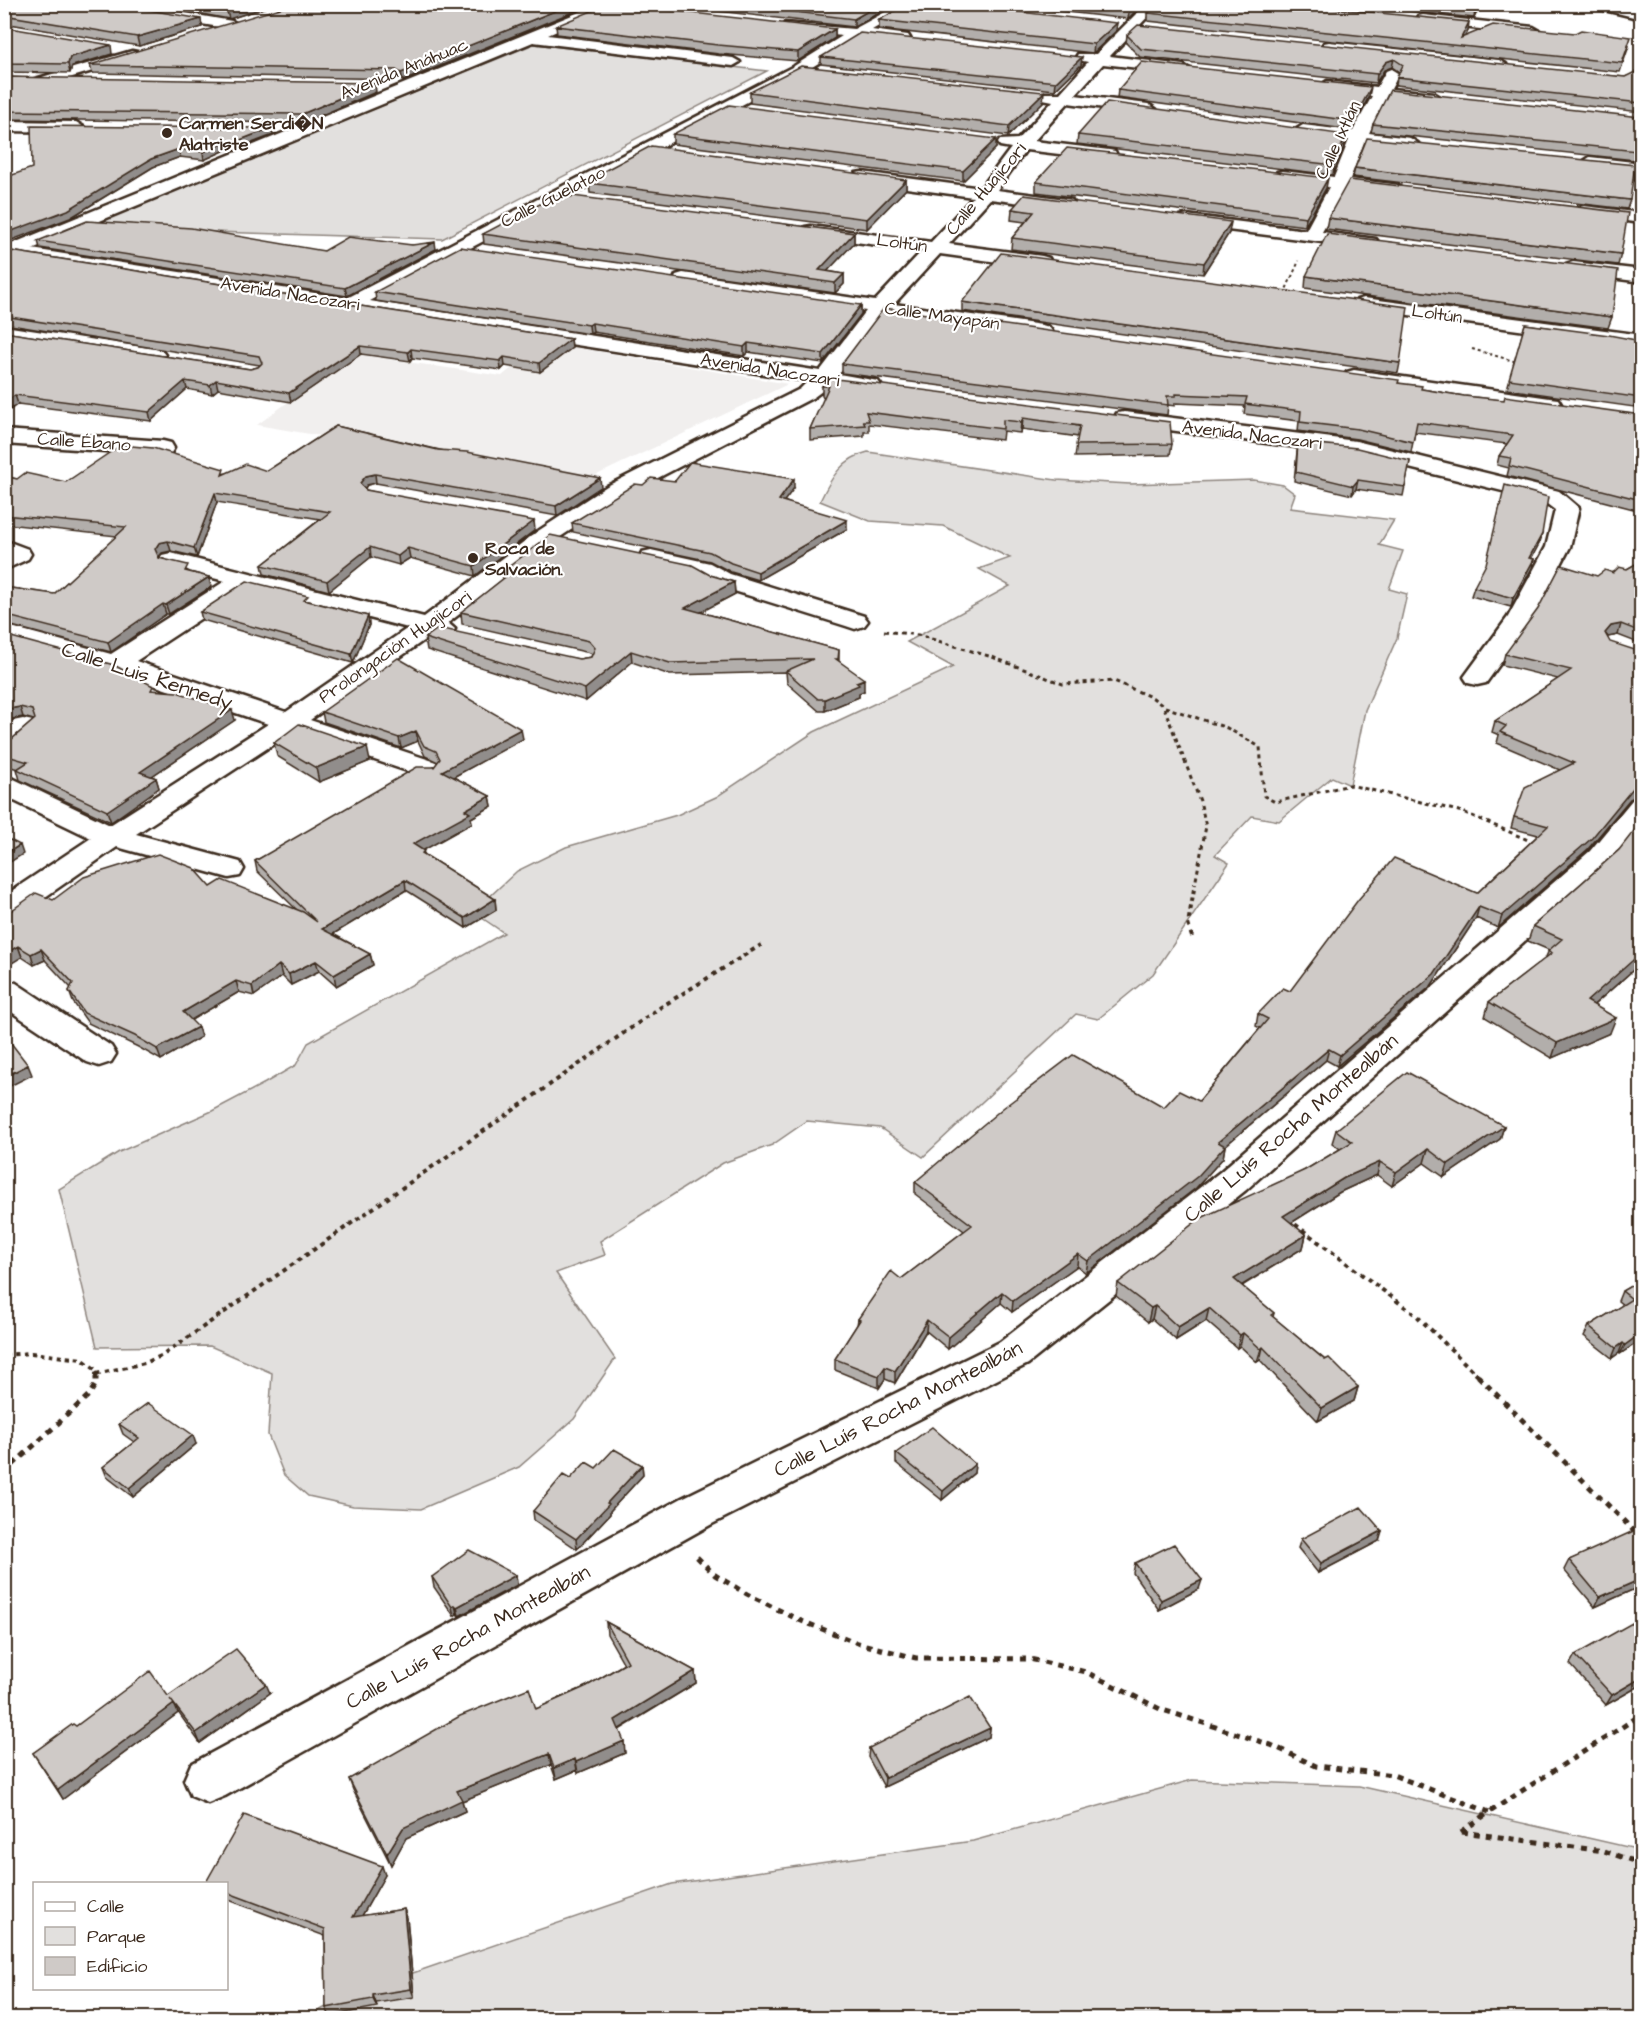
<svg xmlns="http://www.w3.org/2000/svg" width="1646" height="2023" font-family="'Architects Daughter',sans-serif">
<rect width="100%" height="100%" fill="#fff"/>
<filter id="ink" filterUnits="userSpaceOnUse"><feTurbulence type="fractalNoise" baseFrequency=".0167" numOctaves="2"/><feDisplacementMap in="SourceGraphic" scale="12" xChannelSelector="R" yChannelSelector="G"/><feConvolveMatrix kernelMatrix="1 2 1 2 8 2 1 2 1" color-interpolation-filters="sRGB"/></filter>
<g filter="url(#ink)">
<path fill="#f1efee" d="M543,342L788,384L584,481L257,425L353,354L502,376Z"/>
<path fill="#e2e0de" stroke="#8e857e" stroke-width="1.5" d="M534,44L767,71L442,239L81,228Z
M868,452L1056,480L1130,484L1254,480L1283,485L1295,494L1290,508L1394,520L1379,545L1403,551L1389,589L1407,594L1397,638L1365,710L1350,785L1332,777L1279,821L1252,816L1215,855L1229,863L1153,974L1098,1019L1076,1014L923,1157L880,1128L807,1121L772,1145L723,1163L600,1241L605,1255L556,1273L615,1359L574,1419L519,1467L421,1509L353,1506L308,1496L284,1475L268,1435L272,1373L210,1346L97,1347L59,1189L119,1152L212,1111L265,1083L296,1065L308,1043L504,933L482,918L486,900L517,871L566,847L677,815L716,797L814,732L953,667L907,642L1010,586L979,569L1010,558L943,526L870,521L820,501C831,478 842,458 868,452Z
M1192,1780L1359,1786L1641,1850V2018H306L346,1996L672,1884L973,1841Z"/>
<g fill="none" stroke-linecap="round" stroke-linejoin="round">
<g stroke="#3b2a1e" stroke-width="5">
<path id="minor" d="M98,4H132L232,21L239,25L232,29L104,8Z
M599,4H618L548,35L733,58L740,62L733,66L533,42L32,249L347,298L794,66L842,36L790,30L783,26L785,23L854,29L900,4H917L872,30L908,35L910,38L908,41L859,38L804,72L370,301L820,371L866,311L683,285L676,283L674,279L676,275L683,273L875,301L922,251L811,236L805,235L802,231L805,227L811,226L931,242L973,197L862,182L856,181L853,177L856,173L862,172L981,188L1011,148L1000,146L998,143L1000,140L1018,139L1053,101L1043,99L1040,96L1043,93H1060L1088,62L1078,60L1076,57L1078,54H1096L1146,4H1160L1110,56L1183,65L1190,69L1183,73L1103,64L1075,95L1148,104L1156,109L1154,112L1148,114L1068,103L1034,141L1109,150L1115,151L1117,155L1115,159L1109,160L1026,150L997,190L1066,199L1072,200L1075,204L1072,208L1066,209L990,199L949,244L1042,256L1049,258L1051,262L1049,266L1042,268L940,254L894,304L1042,325L1049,327L1052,331L1049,335L1042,337L885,314L839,374L878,381L881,385L878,389L871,391L830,385L814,397L623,496L554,541L448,623L455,629L451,634L442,637L433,634L310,720L436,762L440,768L436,774L426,776L416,774L292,732L136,834L240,862L244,869L240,876L229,878L117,847L15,918L4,921V896L91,838L4,796V777L14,779L110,825L268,724L106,669L4,641V625L111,654L225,581L162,565L159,560L162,555L171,553L424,617L538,531L607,486L800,389L808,381L4,256V245H9ZM249,587L408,628L286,712L136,661Z
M1591,4H1616L1642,11V19L1592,7Z
M1423,15L1533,27L1540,31L1533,35L1418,22L1416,19L1418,16Z
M1329,42L1499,60L1506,64L1499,68L1324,49L1322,46L1324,43Z
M132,51L137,52L139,55L137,58L4,97V88Z
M1391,69L1399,74L1391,89L1434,93L1442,98L1434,103L1387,97L1369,133L1410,138L1418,143L1410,148L1364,142L1350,179L1392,184L1398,185L1401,189L1398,193L1392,194L1346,189L1322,232L1376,239L1379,243L1376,247L1370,248L1180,224L1177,220L1180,216L1186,215L1306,230L1329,187L1283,181L1277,180L1275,176L1277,172L1283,171L1334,177L1349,140L1303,135L1295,130L1303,125L1353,131L1372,96L1327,91L1319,86L1327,81L1377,87L1386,71Z
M4,121L76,122L84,127L76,132L4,131Z
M1590,157L1642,163V173L1584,166L1582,162Z
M1584,206L1642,213V223L1578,215L1575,211L1578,207Z
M1573,262L1642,270V282L1566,272L1564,268L1566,264Z
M1364,298L1642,335V347L1357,308L1354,304L1357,300Z
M4,326L155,349L162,351L165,355L162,359L155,361L4,338Z
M1354,370L1550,398L1558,399L1561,404L1558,409L1550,410L1347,380L1344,376L1347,372Z
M1125,412L1356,441L1559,491L1579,508L1570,547L1533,618L1486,683L1477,685L1468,683L1464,677L1508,617L1546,547L1555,510L1543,501L1356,455L1117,423L1114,418L1117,413Z
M4,430L163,441L171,443L174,448L171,453L163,455L4,444Z
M4,540L28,549L31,554L28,559L4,570Z
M651,550L710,563L730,574L864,616L868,621L864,626L855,629L846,626L712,584L693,574L642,562L639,557L642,552Z
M23,719L33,721L37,727L14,747L4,749V728L13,721Z
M1642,797V826L1612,863L1246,1190L1028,1364L712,1524L225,1796L208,1803L191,1796L184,1780L191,1764L682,1498L1000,1342L1220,1172L1590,851L1632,800Z
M4,980L16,983L111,1046L116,1054L111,1062L99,1066L87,1062L4,1007Z"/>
</g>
<path stroke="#3b2a1e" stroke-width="2" stroke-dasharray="3 3" stroke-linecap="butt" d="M1284,294L1299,261
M1472,349L1517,362"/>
<path stroke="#3b2a1e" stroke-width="3" stroke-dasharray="4 4" stroke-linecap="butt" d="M884,631L918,635L992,657L1063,684L1114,681L1153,698L1164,707L1200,801L1206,826L1195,885
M1165,707L1227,728L1260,747L1264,796L1275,802L1350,785L1463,812L1535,843"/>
<path stroke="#3b2a1e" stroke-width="4" stroke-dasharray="4.5 4.5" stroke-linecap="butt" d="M1192,937L1188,924L1195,883
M1629,968L1642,975
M1288,1219L1417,1316L1480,1378
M4,1355L31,1353L82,1359L96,1370V1378
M96,1374L145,1363L163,1355L661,1007L761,945"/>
<path stroke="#3b2a1e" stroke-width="5" stroke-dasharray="6 6" stroke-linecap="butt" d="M1478,1376L1642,1539
M4,1473L89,1395L96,1384V1376
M697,1557L715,1575L747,1594L799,1620L858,1643L916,1658L1030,1659L1086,1672L1160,1709L1271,1745L1316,1766L1393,1775L1489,1812
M1461,1832C1520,1790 1582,1754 1642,1714
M1462,1832L1604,1851L1642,1864"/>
<use href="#minor" fill="#fff" fill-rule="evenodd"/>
</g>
<path fill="#b2aeab" stroke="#3b2a1e" stroke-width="1.5" d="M4,4L202,27L139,46L4,23Z
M148,4H276L229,19Z
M592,4L403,81L397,79L92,73L90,65Z
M657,4H894L854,27Z
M997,4H1142L1128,19Z
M1341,4H1481L1474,18Z
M1148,13L1468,31L1465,36L1629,46L1620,72L1148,21Z
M879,20L1116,31L1093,53L879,29Z
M556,26L835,29V38L798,61L719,54L557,34Z
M4,27L112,54L72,66L70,73L4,72Z
M1127,35L1625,77L1641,72V112L1396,85L1397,77L1399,72L1392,67L1384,70L1376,83L1140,57L1126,43Z
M821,57L1081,65L1055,90L821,64Z
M4,77L376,92L303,123L4,119Z
M1118,90L1369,96L1352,130L1117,98Z
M750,92L1043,102L1008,136L750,103Z
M1641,117V158H1635V160L1371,132L1373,124Z
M271,128L273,135L236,149L230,148L204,160L180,157L153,167L70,218L4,178Z
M673,134L996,148L963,181L673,144Z
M1078,135L1345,144L1333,175L1077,144Z
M1355,168L1630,200L1627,209L1353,177Z
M906,180V189L867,229L590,193L589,183Z
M1036,182L1326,188L1305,226L1036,192Z
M571,197L854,233V243L827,271L844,274V284L835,293L484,244L483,234Z
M1012,209L1229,233L1203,274L1011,249L1012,238L1025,222L1011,220Z
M1328,218L1621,254L1618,265L1326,229Z
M38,241L324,251L412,245L436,249L347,296L40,248Z
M4,250L571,339L572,348L540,372L505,366L501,370L412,358L410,361L361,354L291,402L218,389L212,394L187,389L151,421L18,404L4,414V332L250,369L258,367L260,365L4,324Z
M1306,276L1612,317L1608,328L1305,288Z
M375,292L861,305V314L823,363L748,352L744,356L593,332L590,334L376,301Z
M962,302L1400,363L1398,373L962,311Z
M1525,324L1641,341V408L1507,389Z
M842,364L1398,383L1422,389L1464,396L1641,415V511L1507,476L1509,468L1497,465L1499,456L1507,444L1415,432L1411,452L1357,439L1298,431L1299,421L1244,414L1245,406L1175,403V406L1168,405L1167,415L842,373Z
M829,378L1172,444L1170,455L1075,457L1078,437L1022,429L1020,433L1003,431L1002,440L869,424V432H864V436L810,440V429L825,397L822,396V386Z
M336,426L601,487L557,516L376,483L367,485L365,488L366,490L535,530L475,576L410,558L399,565L371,557L329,591L264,574L262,565L320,519L217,502L197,557L171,551L162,553L159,557L190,572L209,577L211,587L169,614H166L111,652L4,624V587L54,594L117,536L7,524L4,526V476L17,479L66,482L267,471Z
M1298,442L1410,461L1403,496L1356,489L1352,495L1294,481Z
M675,481L794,488L784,501L847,529L758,580L731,572L710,561L573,532L572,523L643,485Z
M1542,534L1540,542L1531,558L1534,559L1532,568L1511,607L1471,596L1474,587Z
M1641,561V644L1618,635L1607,637L1640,795L1630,799L1588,849L1498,928L1476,918L1431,986L1337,1066L1326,1060L1225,1146L1223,1158L1196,1188L1086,1273L1077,1266L1012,1312L1001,1303L948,1349L926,1331L895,1383L885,1379L879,1388L835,1370V1359L857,1325L858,1319L901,1279L964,1231L915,1194V1182L1164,1107L1199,1101L1260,1028L1256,1026L1258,1014L1290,991L1477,893L1538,835L1511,828L1514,817L1560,770L1497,743L1499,735L1492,732L1495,721L1558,679L1502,665L1505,654L1597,576L1627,569Z
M502,572L710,575L734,582L735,594L700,612L839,650V661L864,691L859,693V697L825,711H819L787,683L786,672L670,675L632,662L586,701L427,650L425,638L579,659L591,657L592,654L590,653L462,624L461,612L503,579Z
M309,601L368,616L369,625L353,663L202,620L200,612Z
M4,635L154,691L235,720L152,776L156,778L159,788L111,822L20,780L17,769H18L4,765V740L12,739L34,720L23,717L12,719L4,725Z
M322,712L523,739L453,777L490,796L492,806L471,818L472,823L422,850L425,855L495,899L496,910L466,928L406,890L333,934L370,954L373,965L336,986L319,971L291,985L282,976L254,996L239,992L191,1020L201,1037L161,1060L138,1047L88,1023L73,1002L69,991L71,988L45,960L34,965L22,957L4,911L53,900L211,887L297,910L257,871L255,861L434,767L438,762L425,756L418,741L401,748L324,722Z
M274,743L370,761L319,782L277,756Z
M1619,850L1641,963L1594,1005L1610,1033L1552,1058L1485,1017L1489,1002L1545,959L1549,950L1528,941L1533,926Z
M1504,1126L1500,1139L1444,1177L1424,1163L1392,1186L1377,1175L1340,1192L1291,1223L1306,1235L1303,1248L1242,1286L1274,1313L1273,1317L1358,1387L1354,1401L1318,1421L1260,1360L1257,1362L1240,1346L1237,1348L1206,1321L1176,1340L1152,1319L1148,1322L1116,1296L1118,1283L1340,1149L1332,1143L1336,1130Z
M1641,1280V1340L1620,1354L1619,1353L1612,1358L1584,1336L1589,1326L1623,1305L1618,1301L1622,1291Z
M119,1424L196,1444L133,1497L107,1477L103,1467L134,1442L123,1434Z
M896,1453L975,1464L974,1473L942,1500L896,1463Z
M642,1465L643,1475L610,1511V1514L577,1549L534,1520L533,1511L570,1479L596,1468Z
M1641,1533V1586L1595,1607L1564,1570L1569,1560Z
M1301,1539L1379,1541L1318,1573L1298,1548Z
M1135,1563L1199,1589L1159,1610L1133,1573Z
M516,1575L517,1585L459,1616L457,1614L454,1616L434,1587L432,1577Z
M606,1622L695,1671L696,1683L619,1730L625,1753L578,1773L577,1770L556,1779L551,1765L462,1801L465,1811L406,1838L391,1865L353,1790L349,1779L536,1709L587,1686L624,1664L607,1634Z
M1575,1655L1641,1685L1606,1705L1570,1664Z
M270,1693L200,1743L178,1712V1713L63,1799L33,1753L76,1726L168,1696Z
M990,1728L989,1737L884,1787L868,1757L869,1748Z
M385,1875L362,1916L404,1909L407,1918L414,1997L376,2003L377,2007L330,2016L326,2008L325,1936L226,1899V1884Z"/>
<path fill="#918d8b" stroke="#3b2a1e" stroke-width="1.5" d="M248,4H276L229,19L227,11Z
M572,4H592L403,81L401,73Z
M880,4H894L854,27V19Z
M1135,4H1142L1128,19L1129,11Z
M1478,4H1481L1474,18L1475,10Z
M201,19L202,27L139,46L137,37Z
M1469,22L1468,31L1460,46L1461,38Z
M1117,23L1116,31L1093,53L1094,44Z
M835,29V38L798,61V52Z
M111,45L112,54L72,66L70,73L68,64L70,57Z
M1082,57L1081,65L1055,90L1056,82Z
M1394,59L1392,67L1384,70L1376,83L1377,74L1386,62Z
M375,83L376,92L303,123L302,114Z
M1371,87L1369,96L1352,130L1353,121Z
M1044,92L1043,102L1008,136L1009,126Z
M271,128L273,135L236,149L235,142Z
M1346,135L1345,144L1333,175L1334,165Z
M996,139V148L963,181V171Z
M229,141L230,148L204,160L203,152Z
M179,149L180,157L153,167L70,218L4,243V234L151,159Z
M1328,178L1326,188L1305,226L1306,217Z
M906,180V189L867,229V219Z
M1231,222L1229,233L1203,274L1204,263Z
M854,233V243L819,280V270Z
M435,242L436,249L347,296L345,288Z
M844,274V284L835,293V283Z
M861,305V314L823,363V354Z
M592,323L593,332L590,334L589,325Z
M571,339L572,348L540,372L539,363Z
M748,343V352L744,356V347Z
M360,346L361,354L291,402L289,393Z
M411,349L412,358L410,361L408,352Z
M504,357L505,366L501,370L500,361Z
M216,380L218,389L212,394L210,385Z
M185,381L187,389L151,421L149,412Z
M15,395L18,404L4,414V403Z
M1023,418L1022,429L1020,433L1021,422Z
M375,474L376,483L367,485L362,492L360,483L366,476Z
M600,478L601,487L557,516L556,506Z
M794,479V488L779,508V500Z
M1358,480L1356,489L1352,495L1353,486Z
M215,493L217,502L197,557L194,548Z
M847,520V529L758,580V572Z
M534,521L535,530L475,576L474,566Z
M1542,534L1540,542L1527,567L1529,558Z
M168,541L171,551L162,553L157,559L155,549L159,543Z
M370,547L371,557L329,591L327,581Z
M408,548L410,558L399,565L398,556Z
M1534,559L1532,568L1511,607L1513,598Z
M209,577L211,587L169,614L166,605Z
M734,582L735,594L686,620L685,608Z
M163,604L166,614L111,652L108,642Z
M368,616L369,625L353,663L351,654Z
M1621,624L1618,635L1608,637L1605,633L1611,626Z
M631,651L632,662L586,701L585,689Z
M864,679V691L859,693V697L825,711V699Z
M20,707L23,717L12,719L4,725V712L8,709Z
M232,710L235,720L143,782L140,772Z
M521,729L523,739L444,782L442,771Z
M416,731L418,741L401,748L399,738Z
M367,747L370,761L319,782L316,768Z
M156,778L159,788L111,822L107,811Z
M1641,785V793L1640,795L1630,799L1588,849L1498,928L1502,916L1634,787Z
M490,796L492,806L471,818L472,823L415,855L413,844L465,810Z
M20,845L23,854L4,866V855Z
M405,880L406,890L325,939L322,929Z
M495,899L496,910L466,928L465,918Z
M1479,907L1476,918L1431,986L1337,1066L1340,1055Z
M18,946L22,957L4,968V954Z
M41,949L45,960L34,965L31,954Z
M1641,952V963L1581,1016L1587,1001Z
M370,954L373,965L336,986L334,975Z
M316,961L319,971L291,985L289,974Z
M279,965L282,976L254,996L252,986Z
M236,981L239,992L186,1023L183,1012Z
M1616,1018L1610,1033L1552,1058L1557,1043Z
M198,1027L201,1037L161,1060L157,1049Z
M1329,1049L1326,1060L1225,1146L1223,1158L1196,1188L1086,1273L1088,1261L1218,1142Z
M28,1065L32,1075L4,1089V1077Z
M4,1100L8,1108L4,1109Z
M1504,1126L1500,1139L1444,1177L1448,1164Z
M1428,1149L1424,1163L1392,1186L1396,1172Z
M1380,1162L1377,1175L1340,1192L1280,1230L1283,1216L1344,1178Z
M1306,1235L1303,1248L1231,1292L1234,1279Z
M1078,1254L1077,1266L1012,1312L1013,1301Z
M1002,1292L1001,1303L948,1349L949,1337Z
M1155,1306L1152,1319L1148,1322L1151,1308Z
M1209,1308L1206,1321L1176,1340L1178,1327Z
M927,1320L926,1331L895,1383V1371Z
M1243,1333L1240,1346L1237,1348L1240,1335Z
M1641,1333V1340L1620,1354L1625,1345Z
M1623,1343L1619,1353L1612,1358L1616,1348Z
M1263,1347L1260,1360L1257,1362L1261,1349Z
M885,1367V1379L879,1388V1376Z
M1358,1387L1354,1401L1318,1421L1322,1408Z
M193,1435L196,1444L133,1497L129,1488Z
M975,1464L974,1473L942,1500L943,1491Z
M642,1465L643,1475L610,1511V1514L577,1549L576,1539L607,1503Z
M1382,1531L1379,1541L1318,1573L1321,1563Z
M516,1575L517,1585L459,1616L457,1607Z
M1641,1579V1586L1595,1607L1600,1597Z
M1202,1580L1199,1589L1159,1610L1161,1600Z
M455,1605L457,1614L454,1616L452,1607Z
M695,1671L696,1683L616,1731L615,1720Z
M1641,1678V1685L1606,1705L1612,1695Z
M266,1684L270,1693L200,1743L196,1733Z
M174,1704L178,1713L63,1799L58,1790Z
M990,1728L989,1737L884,1787L885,1778Z
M624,1741L625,1753L578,1773L576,1762Z
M549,1754L551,1765L462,1801L465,1811L406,1838L391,1865L387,1854L403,1828L457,1791Z
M575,1759L577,1770L556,1779L554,1768Z
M382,1866L385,1875L356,1926L353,1917Z
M404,1909L407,1918L414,1997L411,1989Z
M373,1995L376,2003L377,2007L373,1999Z"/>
<path fill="#cfcac7" stroke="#3b2a1e" stroke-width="1.5" d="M4,4H115L201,19L137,37L4,15Z
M192,4H248L227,11Z
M294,4H572L401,73L396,70L90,65Z
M608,4H612L835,29L798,52L718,45L556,26Z
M727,4H880L854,19Z
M907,4H948L1117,23L1094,44L879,20Z
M1071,4H1135L1129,11Z
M1156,4H1291L1469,22L1461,38L1493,25L1575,33L1581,30L1631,37L1622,63L1148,13Z
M1418,4H1478L1475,10Z
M1138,25L1625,77L1635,72H1641V103L1397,77L1403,65L1394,59L1386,62L1377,74L1141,49L1127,35Z
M4,27L111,45L70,57L68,64L4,63Z
M860,33L1082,57L1056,82L821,57Z
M1142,62L1371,87L1353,121L1118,90Z
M801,66L1044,92L1009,126L750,92Z
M4,77L375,83L302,114L4,111Z
M1390,90L1641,117V149H1637V151L1373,124Z
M1107,102L1346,135L1334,165L1078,135Z
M729,105L996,139L963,171L673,134Z
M31,126L271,128L235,142L229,141L203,152L179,149L151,159L68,210L4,234V178L32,168Z
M1367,138L1635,165L1630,200L1355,168Z
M651,146L906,180L867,219L589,183L606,170Z
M1067,148L1328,178L1306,217L1036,182Z
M1349,180L1628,213L1621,254L1328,218Z
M557,195L571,197L573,196L854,233L819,270L844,274L835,283L483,234Z
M1024,195L1231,222L1204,263L1012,238L1034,212L1012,209Z
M87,221L191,228L324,251L348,237L412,245L435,242L345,288L38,241Z
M1327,234L1618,270L1612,317L1306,276Z
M460,247L861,305L823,354L748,343L744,347L592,323L589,325L375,292Z
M4,250L571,339L539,363L504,357L500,361L411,349L408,352L360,346L289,393L216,380L210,385L185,381L149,412L15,395L4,403V332L250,369L258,367L262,363L259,356L4,316Z
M1001,253L1408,307L1400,363L962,302Z
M884,308L1399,380L1398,383L1422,386L1421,389L1464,396L1504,400L1505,396L1641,415V500L1509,466L1511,458L1499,456L1513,435L1417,422L1413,442L1358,429L1300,422L1301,411L1245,404L1247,397L1176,394V396H1167L1168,405L842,364Z
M1525,324L1609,335L1641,341V398L1509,379Z
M829,378L1170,422L1172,444L1076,445L1080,426L1023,418L1021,422L1003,420V429L866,412L869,421H863L865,425L810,429L829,386H822Z
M336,426L438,450L467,452L600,478L556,506L375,474L366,476L360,483L366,490L534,521L474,566L408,548L398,556L370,547L327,581L262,565L330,512L215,493L194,548L168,541L159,543L155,549L159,558L188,565L185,571L209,577L166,605L163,604L108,642L4,615V587L54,594L126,527L4,515V476L17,479L25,473L66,482L121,445L153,448L224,469L222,475L246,464L267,471Z
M1298,442L1357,448L1410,461L1405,487L1358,480L1353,486L1296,472Z
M690,462L794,479L779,500L847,520L758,572L731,563L710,552L572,523L635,484L643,485L651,478L675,481Z
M1505,485L1548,497L1542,534L1529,558L1534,559L1513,598L1474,587L1486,564Z
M550,535L692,565L710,575L734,582L685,608L839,650L838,659H836L864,679L856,682L859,685L825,699H818L786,671L813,659L670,663L631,651L585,689L425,638L439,628L579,659L591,657L595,648L589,641L461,612L509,574L502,572Z
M1641,561V632L1621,624L1611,626L1605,633L1610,642L1641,652V785L1634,787L1592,838L1502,916L1479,907L1434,974L1340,1055L1329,1049L1218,1142L1225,1146L1198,1176L1088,1261L1078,1254L1013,1301L1002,1292L949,1337L927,1320L895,1371L885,1367L879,1376L835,1359L860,1320L858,1319L891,1271L901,1279L972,1225L915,1182L1003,1108L1073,1055L1164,1107L1179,1091L1199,1101L1268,1019L1258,1014L1283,988L1290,991L1358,900L1394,858L1477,893L1548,826L1514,817L1525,787L1574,763L1500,732L1506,726L1495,721L1571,670L1505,654L1538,609L1561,565L1597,576L1605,570L1613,573L1619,567L1627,569Z
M247,581L308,596L304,600L368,616L351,654L200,612Z
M4,635L114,665L153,686L151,690L177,692L232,710L140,772L156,778L107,811L17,769L28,762L4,755V740L12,739L35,719L32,710L20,707L8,709L4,712Z
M398,658L521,729L442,771L490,796L465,810L470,813L413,844L424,851L422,853L495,899L465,918L405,880L322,929L370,954L334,975L316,961L289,974L279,965L252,986L236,981L183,1012L198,1027L157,1049L135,1036L84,1013L69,991L73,983L41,949L31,954L18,946L4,954V911L12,910L36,893L53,900L84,877L158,854L194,868L211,887L222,880L303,912L317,922L255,861L417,767H434L440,759L436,751L424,746L416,731L399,738L322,712Z
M299,724L367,747L316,768L274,743Z
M1641,822V953L1587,1001L1616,1018L1557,1043L1489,1002L1552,953L1548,951L1562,939L1533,926L1619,850Z
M4,837L20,845L4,855Z
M4,1034L28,1065L4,1077Z
M1407,1072L1504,1126L1448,1164L1428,1149L1396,1172L1380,1162L1344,1178L1283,1216L1306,1235L1234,1279L1274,1313L1271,1315L1325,1360L1329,1358L1358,1387L1322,1408L1263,1347L1261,1349L1243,1333L1240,1335L1209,1308L1178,1327L1155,1306L1151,1308L1118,1283L1199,1219L1305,1170L1352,1142L1336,1130Z
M1641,1280V1333L1625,1345L1623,1343L1616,1348L1589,1326L1632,1299L1622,1291Z
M148,1403L193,1435L129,1488L103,1467L139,1438L119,1424Z
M932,1427L975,1464L943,1491L896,1453Z
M614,1449L642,1465L607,1503L609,1504L576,1539L533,1511L563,1475L570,1479L586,1462L596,1468Z
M1361,1507L1382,1531L1321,1563L1301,1539Z
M1638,1529L1641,1533V1579L1600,1597L1569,1560Z
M1174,1544L1202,1580L1161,1600L1135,1563Z
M469,1550L516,1575L457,1607L455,1605L452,1607L432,1577Z
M1641,1618V1678L1612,1695L1575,1655Z
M606,1622L695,1671L615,1720L624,1741L576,1762L575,1759L554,1768L549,1754L457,1791L462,1800L403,1828L387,1854L349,1779L460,1716L529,1688L536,1709L587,1686L628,1662Z
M236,1649L266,1684L196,1733L170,1699L174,1704L58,1790L33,1753L73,1724L76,1726L150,1671L168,1696Z
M970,1697L990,1728L885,1778L869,1748Z
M244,1815L382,1866L353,1917L404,1909L411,1989L373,1995V1999L326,2008L325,1929L226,1892V1884H205Z"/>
</g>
<g fill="#3b2a1e" stroke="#fff" stroke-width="2">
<circle cx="167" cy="133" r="6"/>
<circle cx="473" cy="558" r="6"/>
</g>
<g text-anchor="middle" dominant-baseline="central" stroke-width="4.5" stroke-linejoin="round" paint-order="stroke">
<g font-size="18" fill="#3b2a1e" stroke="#fff">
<text transform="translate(404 69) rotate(-22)">Avenida Anáhuac</text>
<text transform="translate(1338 140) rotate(-65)">Calle Ixtlán</text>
<text transform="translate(986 189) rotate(-50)">Calle Huajicori</text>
<text transform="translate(553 197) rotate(-27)">Calle Guelatao</text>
<text transform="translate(902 243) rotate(8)">Loltún</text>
<text transform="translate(290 294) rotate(9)">Avenida Nacozari</text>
<text transform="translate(1437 314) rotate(8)">Loltún</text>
<text transform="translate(942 316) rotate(8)">Calle Mayapán</text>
<text transform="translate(770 370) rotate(9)">Avenida Nacozari</text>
<text transform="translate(1252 435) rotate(7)">Avenida Nacozari</text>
<text transform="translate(84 442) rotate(4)">Calle Ébano</text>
<text transform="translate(395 647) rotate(-35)">Prolongación Huajicori</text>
</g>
<g font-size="18" font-weight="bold" fill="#3b2a1e" stroke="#fff" text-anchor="start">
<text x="179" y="123">Carmen Serdi�N<tspan x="179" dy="21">Alatriste</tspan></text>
<text x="485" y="548">Roca de<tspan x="485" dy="21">Salvación.</tspan></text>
</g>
<g font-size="21" fill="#3b2a1e" stroke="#fff">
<text transform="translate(147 676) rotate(18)">Calle Luis Kennedy</text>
<text transform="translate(1291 1128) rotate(-41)">Calle Luís Rocha Montealbán</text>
<text transform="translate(898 1409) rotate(-27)">Calle Luís Rocha Montealbán</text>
<text transform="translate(468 1637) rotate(-29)">Calle Luís Rocha Montealbán</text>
</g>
</g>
<rect width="1646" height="2023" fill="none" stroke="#fff" stroke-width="24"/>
<rect x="12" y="12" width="1622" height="1999" fill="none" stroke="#3b2a1e" stroke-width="2" filter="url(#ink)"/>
<rect x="33" y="1882" width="195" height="108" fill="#ffffff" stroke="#b1aaa5" stroke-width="1.5"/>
<rect x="45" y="1902" width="30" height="9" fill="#ffffff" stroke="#b1aaa5" stroke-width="1.5"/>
<text x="87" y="1912" font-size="18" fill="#3b2a1e">Calle</text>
<rect x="45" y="1927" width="30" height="18" fill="#e2e0de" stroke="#b1aaa5" stroke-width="1.5"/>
<text x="87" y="1942" font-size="18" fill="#3b2a1e">Parque</text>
<rect x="45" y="1957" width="30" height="18" fill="#cfcac7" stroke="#b1aaa5" stroke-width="1.5"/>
<text x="87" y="1972" font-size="18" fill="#3b2a1e">Edificio</text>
</svg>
